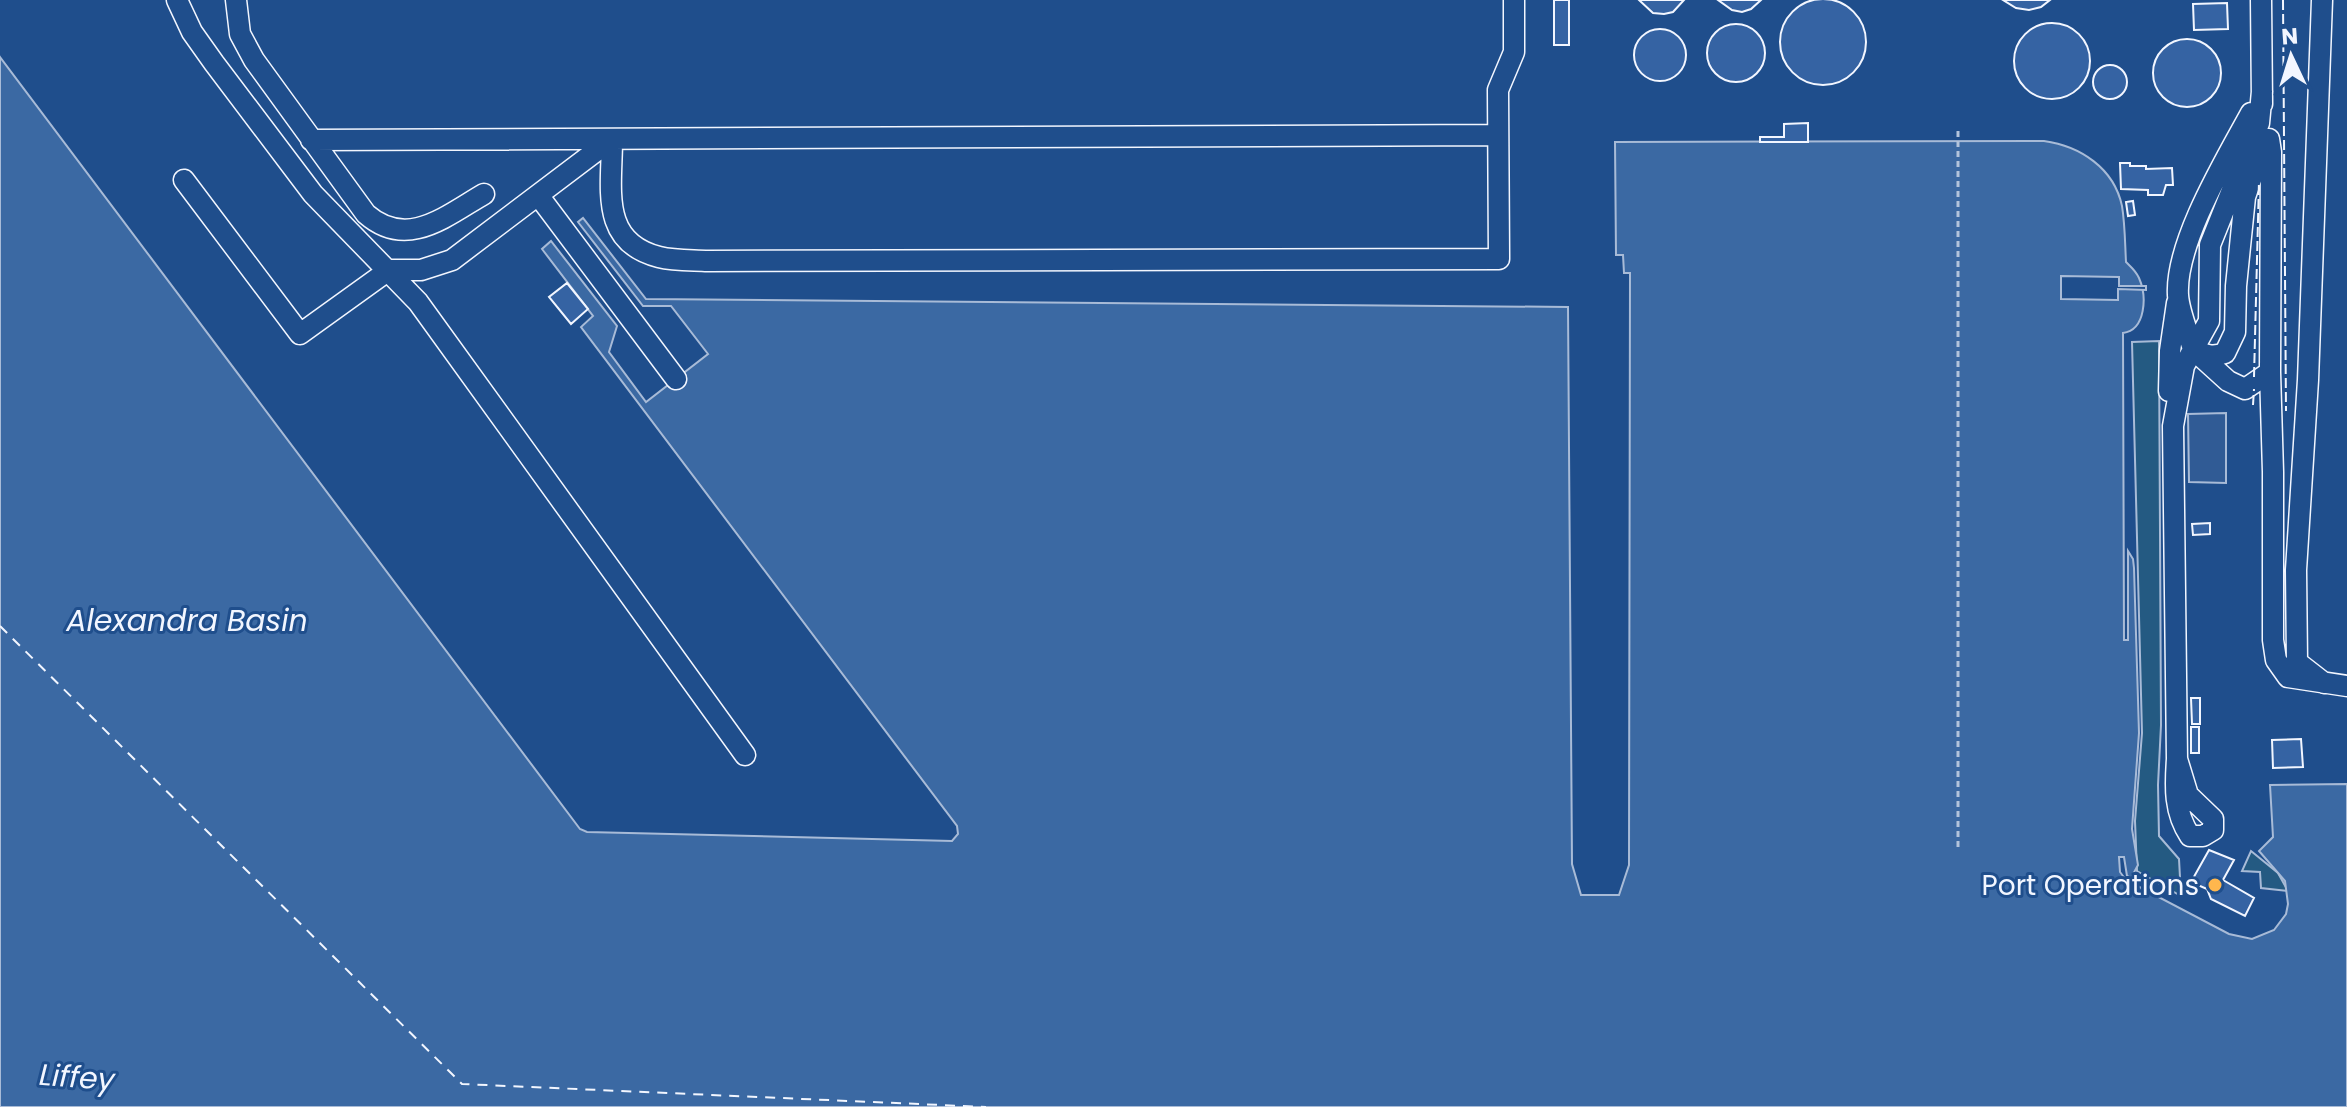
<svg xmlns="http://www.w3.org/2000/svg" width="2347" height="1107" font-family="Poppins,sans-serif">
<rect width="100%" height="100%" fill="#1f4e8c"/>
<path fill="#245a82" stroke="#a8bbd7" stroke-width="2" d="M2159,341L2161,725L2158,785L2159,836L2179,859L2181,896L2137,871L2135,821L2142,733L2132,342Z
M2251,851L2278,873L2288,891L2261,888L2260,872L2242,871Z"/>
<path fill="#305b95" stroke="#a8bbd7" stroke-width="2" d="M2226,413V483L2189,482L2188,414Z"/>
<path fill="#3b69a3" stroke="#a8bbd7" stroke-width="2" d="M0,57L580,829L587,832L952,841L958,834L957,826L581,327L593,316L542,249L551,241L617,326L609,352L646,402L708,354L671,306H643L578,222L583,218L646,299L1568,307L1572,864L1581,895H1619L1629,865L1630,273H1624L1623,255H1616L1615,142L2044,141C2080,146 2114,168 2122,206C2125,224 2125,244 2126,262C2131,267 2136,271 2139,278C2147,296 2146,330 2123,333L2124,640H2128V551L2133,559L2134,568L2139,733L2132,829L2138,865L2131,878L2127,876L2124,857H2119L2120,872L2126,880L2229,934L2252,939L2274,930L2286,914L2288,904L2285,881L2259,851L2273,837L2270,785L2347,784V1107H0Z"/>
<path fill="#1f4e8c" stroke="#a8bbd7" stroke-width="2" d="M2061,276L2119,277V286H2146V290L2118,289V300L2061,299Z"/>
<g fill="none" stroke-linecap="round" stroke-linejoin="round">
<path stroke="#f2f6ff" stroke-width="2" stroke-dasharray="10 8" stroke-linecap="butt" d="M0,626L462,1084L986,1107"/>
</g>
<path fill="#3563a3" stroke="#f2f6ff" stroke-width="2" d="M1780 42a43 43 0 1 1 86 0a43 43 0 1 1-86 0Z
M1554,0H1569V45H1554Z
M1639,0H1684L1673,12L1664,14L1653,13Z
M1718,0H1761L1751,9L1742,12L1732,10Z
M2003,0H2050L2041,7L2029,10L2016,8Z
M2227,3L2228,29L2194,30L2193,4Z
M2014 61a38 38 0 1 1 76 0a38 38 0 1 1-76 0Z
M1707 53a29 29 0 1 1 58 0a29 29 0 1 1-58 0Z
M1634 55a26 26 0 1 1 52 0a26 26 0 1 1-52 0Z
M2153 73a34 34 0 1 1 68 0a34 34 0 1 1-68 0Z
M2093 82a17 17 0 1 1 34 0a17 17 0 1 1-34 0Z
M1808,123V142H1760V137H1784V124Z
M2120,163H2130V166H2146V169L2172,168L2173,185H2166L2163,195H2148V190L2121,189Z
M2133,201L2135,215L2128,216L2126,202Z
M567,283L588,309L571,324L549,297Z
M2210,523V534L2193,535L2192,524Z
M2191,698H2200V724H2192Z
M2191,727H2199V753H2191Z
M2301,739L2303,767L2273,768L2272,740Z
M2209,850L2234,860L2223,880L2254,898L2245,916L2211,899L2207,889L2191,882Z"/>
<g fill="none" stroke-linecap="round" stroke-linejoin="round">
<g stroke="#f2f6ff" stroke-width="23">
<path id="minor" d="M177,0L192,32L214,63L313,194L418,302L745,755
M236,0L240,34L254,60L366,214C407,250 446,216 484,194
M2261,0L2262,104
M2322,0L2308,380L2296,570L2297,662L2324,683
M2251,113C2226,159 2175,243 2178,295C2179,312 2188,332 2193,349C2205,355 2212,358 2225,353L2235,332L2236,286L2245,197L2261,150L2262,140
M612,139C612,188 599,242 659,257C675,261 692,260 708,261L1499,259L1498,90L1514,52V0
M2269,139L2271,152L2270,372L2273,472V640L2276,660L2288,677L2347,686
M311,140L1498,135
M184,180L300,334L389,270H421L452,260L612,139
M538,195L676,379
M2196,352L2228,381L2245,389L2270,372
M2169,391L2170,351L2177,303
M2177,759L2188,795L2213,819V830L2203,836H2190C2174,812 2175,787 2177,759L2173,426L2184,366L2209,321L2210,245L2259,123L2262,91"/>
</g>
<path stroke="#b3c4dc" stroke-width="3" stroke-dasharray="6 4" stroke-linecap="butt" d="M1958,847V131"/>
<use href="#minor" stroke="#1f4e8c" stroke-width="20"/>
<path stroke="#f2f6ff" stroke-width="2" stroke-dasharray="10 4" stroke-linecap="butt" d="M2283,0L2286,411
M2254,377L2259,181
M2253,405L2254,389"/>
</g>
<circle fill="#ffb74d" stroke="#1f4e8c" stroke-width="3" cx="2215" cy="885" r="8"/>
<g text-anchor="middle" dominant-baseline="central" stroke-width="6" stroke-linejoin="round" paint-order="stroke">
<g font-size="28" fill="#f2f6ff" stroke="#1f4e8c" text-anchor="end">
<text x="2199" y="885">Port Operations</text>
</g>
<g font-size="30" font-style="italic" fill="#f2f6ff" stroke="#1f4e8c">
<text x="187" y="620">Alexandra Basin</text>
<text transform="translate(77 1077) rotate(4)">Liffey</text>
</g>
</g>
<g transform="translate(2291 56) rotate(356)" stroke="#1f4e8c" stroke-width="6" paint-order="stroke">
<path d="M0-6L14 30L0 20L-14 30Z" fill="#f2f6ff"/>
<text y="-12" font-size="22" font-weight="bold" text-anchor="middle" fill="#f2f6ff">N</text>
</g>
</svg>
